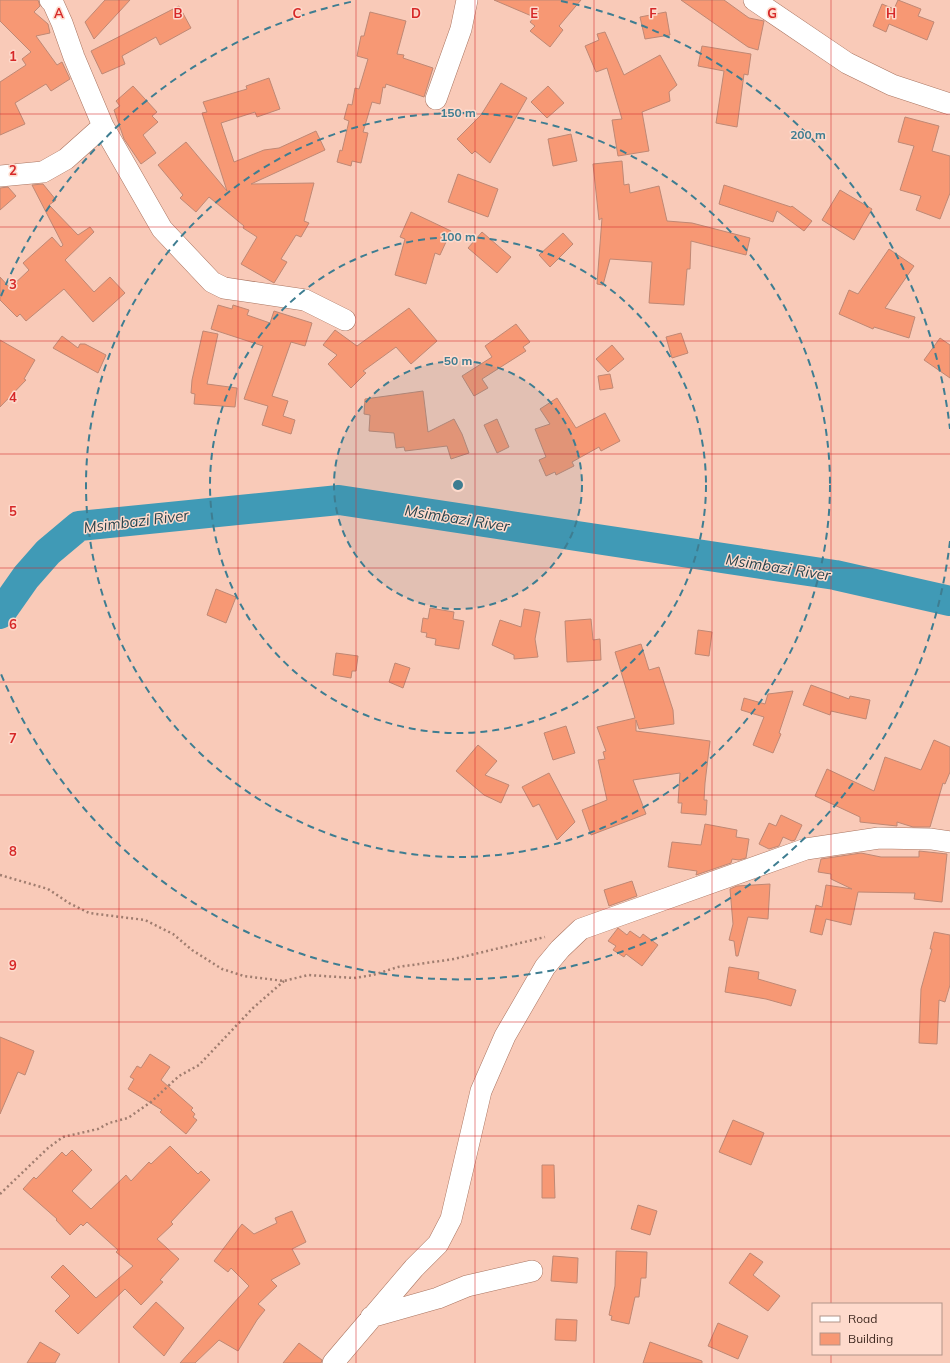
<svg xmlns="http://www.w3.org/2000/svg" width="950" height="1363" font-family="Mulish,sans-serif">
<rect width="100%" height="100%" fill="#f9cab8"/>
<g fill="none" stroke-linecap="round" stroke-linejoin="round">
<path stroke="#409ab6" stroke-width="30" d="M0,614L26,577L48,552L79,526L339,500L835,575L950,601"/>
</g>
<path fill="#f79874" stroke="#bf8874" d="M0,0H38L40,6L34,12L48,24L50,33L36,36L57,65L62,62L70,79L51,91L46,84L15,103L25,124L0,135V82L26,65L22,59L31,52L0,21Z
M105,0H130L94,39L85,22Z
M494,0H581L559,26L563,30L550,47L530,31L535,26L530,22L534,17Z
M681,0H724L749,18L764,21L758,50L748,47Z
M898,0L921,9L918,16L934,22L927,40L889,24L886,32L873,26L882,4L894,9Z
M179,6L191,28L160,45L156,37L122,56L125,64L102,74L91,51Z
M370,12L406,21L397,54L404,55L403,58L433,68L424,97L386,84L385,88L383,87L380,104L372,102L363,132L368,133L361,163L352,161L351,166L337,162L340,150L342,151L349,121L344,119L348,104L352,105L355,88L359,89L368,59L357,56L361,36H364Z
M666,12L670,35L645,39L640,17Z
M605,32L624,75L660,55L677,85L669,92L670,101L642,112L649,151L618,156L612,120L622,119L607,68L596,72L585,46L599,40L597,34Z
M702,46L751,54L748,75L744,74L737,127L716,123L724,71L698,66Z
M269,78L280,109L257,117L255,112L221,123L234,162L264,150L279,148L316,131L325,150L251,184L314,183L304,221L309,223L301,237L296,235L281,259L287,262L274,283L241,264L257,237L243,228L244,226L209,197L196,212L180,198L183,195L158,165L186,142L227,191L202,113L207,112L203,102L247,89L246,86Z
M501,83L527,98L490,163L475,151L472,154L457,139L481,115Z
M133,86L157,112L152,116L158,122L143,135L156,153L141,164L124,139L114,110L120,106L116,101Z
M548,86L564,103L547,118L531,102Z
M905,117L939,126L932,151L950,156V193L940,219L916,210L921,196L900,190L914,146L898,142Z
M571,134L577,161L553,166L548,139Z
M622,161L624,185L629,184L630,193L659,186L667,221L692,223L750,238L746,255L691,241L690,269H687L684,305L649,303L652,262L610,259L603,285L597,284L602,218L599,220L593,164Z
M458,174L498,189L488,217L448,202Z
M43,184L56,200L49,205L78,235L90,227L94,232L65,260L94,292L110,277L125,293L93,322L64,289L26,321L20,314L17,317L0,300V277L10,288L29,270L23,263L52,237L61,247L63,245L32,185Z
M724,185L791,207L792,206L812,221L804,231L777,211L773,222L719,204Z
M8,187L16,196L0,210V188Z
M840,190L872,209L854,240L822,220Z
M411,212L451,231L440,255L435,253L426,284L395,275L405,239L400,237Z
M482,232L511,257L497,273L468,248Z
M563,233L573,244L550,267L539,255Z
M889,249L914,266L885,308L915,317L909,338L874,327L873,329L839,314L849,290L858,294Z
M218,305L232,309L233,305L249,310L247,315L270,323L274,311L312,323L305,346L291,342L272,396L288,401L283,416L295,420L291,434L262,425L268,406L244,399L263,346L211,329Z
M409,308L437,341L411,364L396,347L363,371L366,373L351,388L328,364L337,355L323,345L335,330L357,346Z
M516,324L530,342L523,347L526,351L482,379L488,388L474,396L462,376L492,357L485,346Z
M203,331L218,334L207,384L237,388L235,407L194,404L195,394L191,393L192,380Z
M681,333L688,353L672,358L666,337Z
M62,336L78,348L80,344H85L106,355L98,373L53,348Z
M940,338L950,345V378L924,360Z
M0,340L35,360L24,379L26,380L0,407Z
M612,345L624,359L608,372L596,359Z
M610,374L613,388L600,390L598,376Z
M423,391L428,432L454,419L462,434L469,453L451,459L447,446L405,451L404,447L396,448L394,433L369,431L370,415L364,414L365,399Z
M557,398L576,428L605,413L620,441L601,451L599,447L572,462L574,466L556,475L555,472L546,476L539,460L546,457L535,429L550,424L540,409Z
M497,419L509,447L497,453L484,425Z
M216,589L236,597L226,623L207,615Z
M430,608L454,612L453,619L464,621L459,649L435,645L436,639L426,637L427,633L421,632L423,618L428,619Z
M524,609L540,612L535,639L538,657L514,659V655L492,645L500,620L521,627Z
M591,619L593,640L600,639L601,660L567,662L565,621Z
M698,630L712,632L709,656L695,654Z
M641,644L649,670L659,667L673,710L674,724L639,729L636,720V731L710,741L705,783L704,800H707L706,815L681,813L682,803H678L680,773L633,780L646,814L591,835L582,810L607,800L598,760L605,759L603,752L606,751L597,727L635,718L615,652Z
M336,653L358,656L356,671H352L351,678L333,675Z
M395,663L410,668L403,688L389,682Z
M811,685L849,699L850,696L870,700L866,719L831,711L830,715L803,705Z
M793,691L779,733L781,734L773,753L753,745L764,717L741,710L744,698L765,704L768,694Z
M566,726L575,753L553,760L544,733Z
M934,740L950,747V772L945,784L943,783L930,827H913L897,822V826L860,822V817L815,796L827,769L874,791L885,757L921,770Z
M478,745L497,761L485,775L509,785L501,803L484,795L456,771Z
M549,773L575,822L557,840L539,804L533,807L522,787Z
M781,815L802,825L795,840L792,841L783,837L779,846L769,849L759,844L769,823L776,826Z
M705,824L737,830L736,837L749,839L746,858L739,860L732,859L731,863L696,875L697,871L668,867L672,842L701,845Z
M919,851L947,854L942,902L914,899L915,893L858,892L851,925L826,919L822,935L810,932L816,905L822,907L826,885L852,889L831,879V874L818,872L821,859L861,853L881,857H919Z
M632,881L637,896L609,906L604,890Z
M770,884L768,919L748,917L738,956H736L734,941L729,940L733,924L730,889L737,886Z
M618,928L627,935L630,931L640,938L643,934L658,945L642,966L626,954L624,957L613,950L616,946L608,941Z
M934,932L950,935V985L945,1002L939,1000L937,1044L919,1043L921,989L932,949H930Z
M729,967L759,972L758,979L796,990L791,1006L766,999L725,992Z
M0,1037L34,1051L25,1075L18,1072L0,1114Z
M150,1054L170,1067L161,1080L193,1108L191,1110L195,1114L193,1117L197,1120L186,1134L160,1112L162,1110L128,1089L134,1079L130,1077L137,1066L141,1068Z
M733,1120L764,1133L751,1165L719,1152Z
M170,1146L198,1174L201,1171L210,1180L171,1222L173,1224L157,1239L179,1259L160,1280L163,1282L141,1305L125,1289L78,1334L55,1311L70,1296L51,1277L63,1265L96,1298L133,1266L116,1252L118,1250L87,1222L83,1226L81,1224L70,1235L56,1220L57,1219L23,1189L34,1177L36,1179L62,1152L66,1156L72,1150L92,1170L72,1191L91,1209L126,1175L131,1181L149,1162L151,1164Z
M542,1165H554L555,1198H542Z
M638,1205L657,1211L650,1235L631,1229Z
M292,1211L306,1242L292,1249L300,1264L271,1280L277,1286L258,1304L265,1310L257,1320L238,1351L219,1340L195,1363H180L249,1286L231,1268L228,1272L214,1261L242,1224L254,1234L277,1223L275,1218Z
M616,1251L647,1252L646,1278H641L639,1297H635L629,1324L611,1320L612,1316L609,1315L615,1286Z
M750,1253L763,1262L753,1275L780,1296L768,1311L729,1283Z
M553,1256L578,1258L577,1283L551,1281Z
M156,1302L184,1328L164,1356L133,1327Z
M556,1319L577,1320L576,1341L555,1340Z
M718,1323L748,1336L738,1359L708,1346Z
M40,1342L60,1354L55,1363H27Z
M650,1342L702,1361V1363H643Z
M299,1343L322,1360L321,1363H283Z"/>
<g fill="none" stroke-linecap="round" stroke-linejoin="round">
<g stroke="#a97460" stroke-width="22">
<path id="minor" d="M50,0L53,3L62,23L74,57L103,126L162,229L212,282L224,288L305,300L345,320
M754,0L847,63L892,85L950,104
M436,99L461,29L467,0
M0,176L43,172L66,159L103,126
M371,1317L438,1298L467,1286L532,1271
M333,1363L414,1268L438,1244L451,1219L481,1091L505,1036L545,967L560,949L581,929L806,849L879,838L931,839L950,842"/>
</g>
<path stroke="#a07d6f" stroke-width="2.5" stroke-dasharray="2 3" stroke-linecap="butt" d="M0,875L48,889L69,903L89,913L145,920L173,934L192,950L222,969L244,976L284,981L308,975L354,978L373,975L398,967L454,959L545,937
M0,1194L48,1148L63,1137L98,1129L109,1123L128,1118L151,1102L179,1076L199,1065L253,1008L284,981"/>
<use href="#minor" stroke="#fff" stroke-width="21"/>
</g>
<path fill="none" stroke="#d62828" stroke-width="1" stroke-opacity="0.55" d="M119,0V1363M238,0V1363M356,0V1363M475,0V1363M594,0V1363M712,0V1363M831,0V1304M0,114H950M0,227H950M0,341H950M0,454H950M0,568H950M0,682H950M0,795H950M0,909H950M0,1022H950M0,1136H950M0,1249H950M831,1354V1363"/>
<circle cx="458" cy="485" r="124" fill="#3e7d91" fill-opacity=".12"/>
<g fill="none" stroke="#3e7d91" stroke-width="2" stroke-dasharray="7 5">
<circle cx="458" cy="485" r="124"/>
<circle cx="458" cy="485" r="248"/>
<circle cx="458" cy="485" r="372"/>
<path d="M950 541A495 495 0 0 1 1 674M1 296A495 495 0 0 1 355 1M561 1A495 495 0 0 1 950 429"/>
</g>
<g text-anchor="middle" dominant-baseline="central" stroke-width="3" stroke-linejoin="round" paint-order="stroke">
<g font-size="15" font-style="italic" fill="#28444d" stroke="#fedacc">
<text transform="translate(457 518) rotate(9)">Msimbazi River</text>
<text transform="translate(136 521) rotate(-7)">Msimbazi River</text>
<text transform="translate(778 567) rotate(9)">Msimbazi River</text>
</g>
</g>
<g font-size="13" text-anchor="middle" font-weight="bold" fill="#d62828" stroke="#fedacc" stroke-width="3" stroke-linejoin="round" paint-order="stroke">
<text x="59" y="18">A</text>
<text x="178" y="18">B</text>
<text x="297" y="18">C</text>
<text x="416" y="18">D</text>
<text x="534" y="18">E</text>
<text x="653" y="18">F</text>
<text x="772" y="18">G</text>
<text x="891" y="18">H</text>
<text x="13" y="61">1</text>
<text x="13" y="175">2</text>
<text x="13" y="289">3</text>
<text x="13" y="402">4</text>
<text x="13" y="516">5</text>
<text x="13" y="629">6</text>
<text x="13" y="743">7</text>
<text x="13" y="856">8</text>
<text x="13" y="970">9</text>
</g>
<circle cx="458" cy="485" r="6" fill="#3e7d91" stroke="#fedacc" stroke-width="2"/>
<g font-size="12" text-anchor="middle" font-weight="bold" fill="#3e7d91" stroke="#fedacc" stroke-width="3" stroke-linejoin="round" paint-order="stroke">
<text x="458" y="117">150 m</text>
<text x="808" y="139">200 m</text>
<text x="458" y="241">100 m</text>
<text x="458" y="365">50 m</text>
</g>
<rect x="812" y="1303" width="130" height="52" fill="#fedacc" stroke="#b29488"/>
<rect x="820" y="1316" width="20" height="6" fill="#ffffff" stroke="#b29488"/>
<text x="848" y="1323" font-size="12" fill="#402a21">Road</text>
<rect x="820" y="1333" width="20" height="12" fill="#f79874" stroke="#b29488"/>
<text x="848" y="1343" font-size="12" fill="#402a21">Building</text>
</svg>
